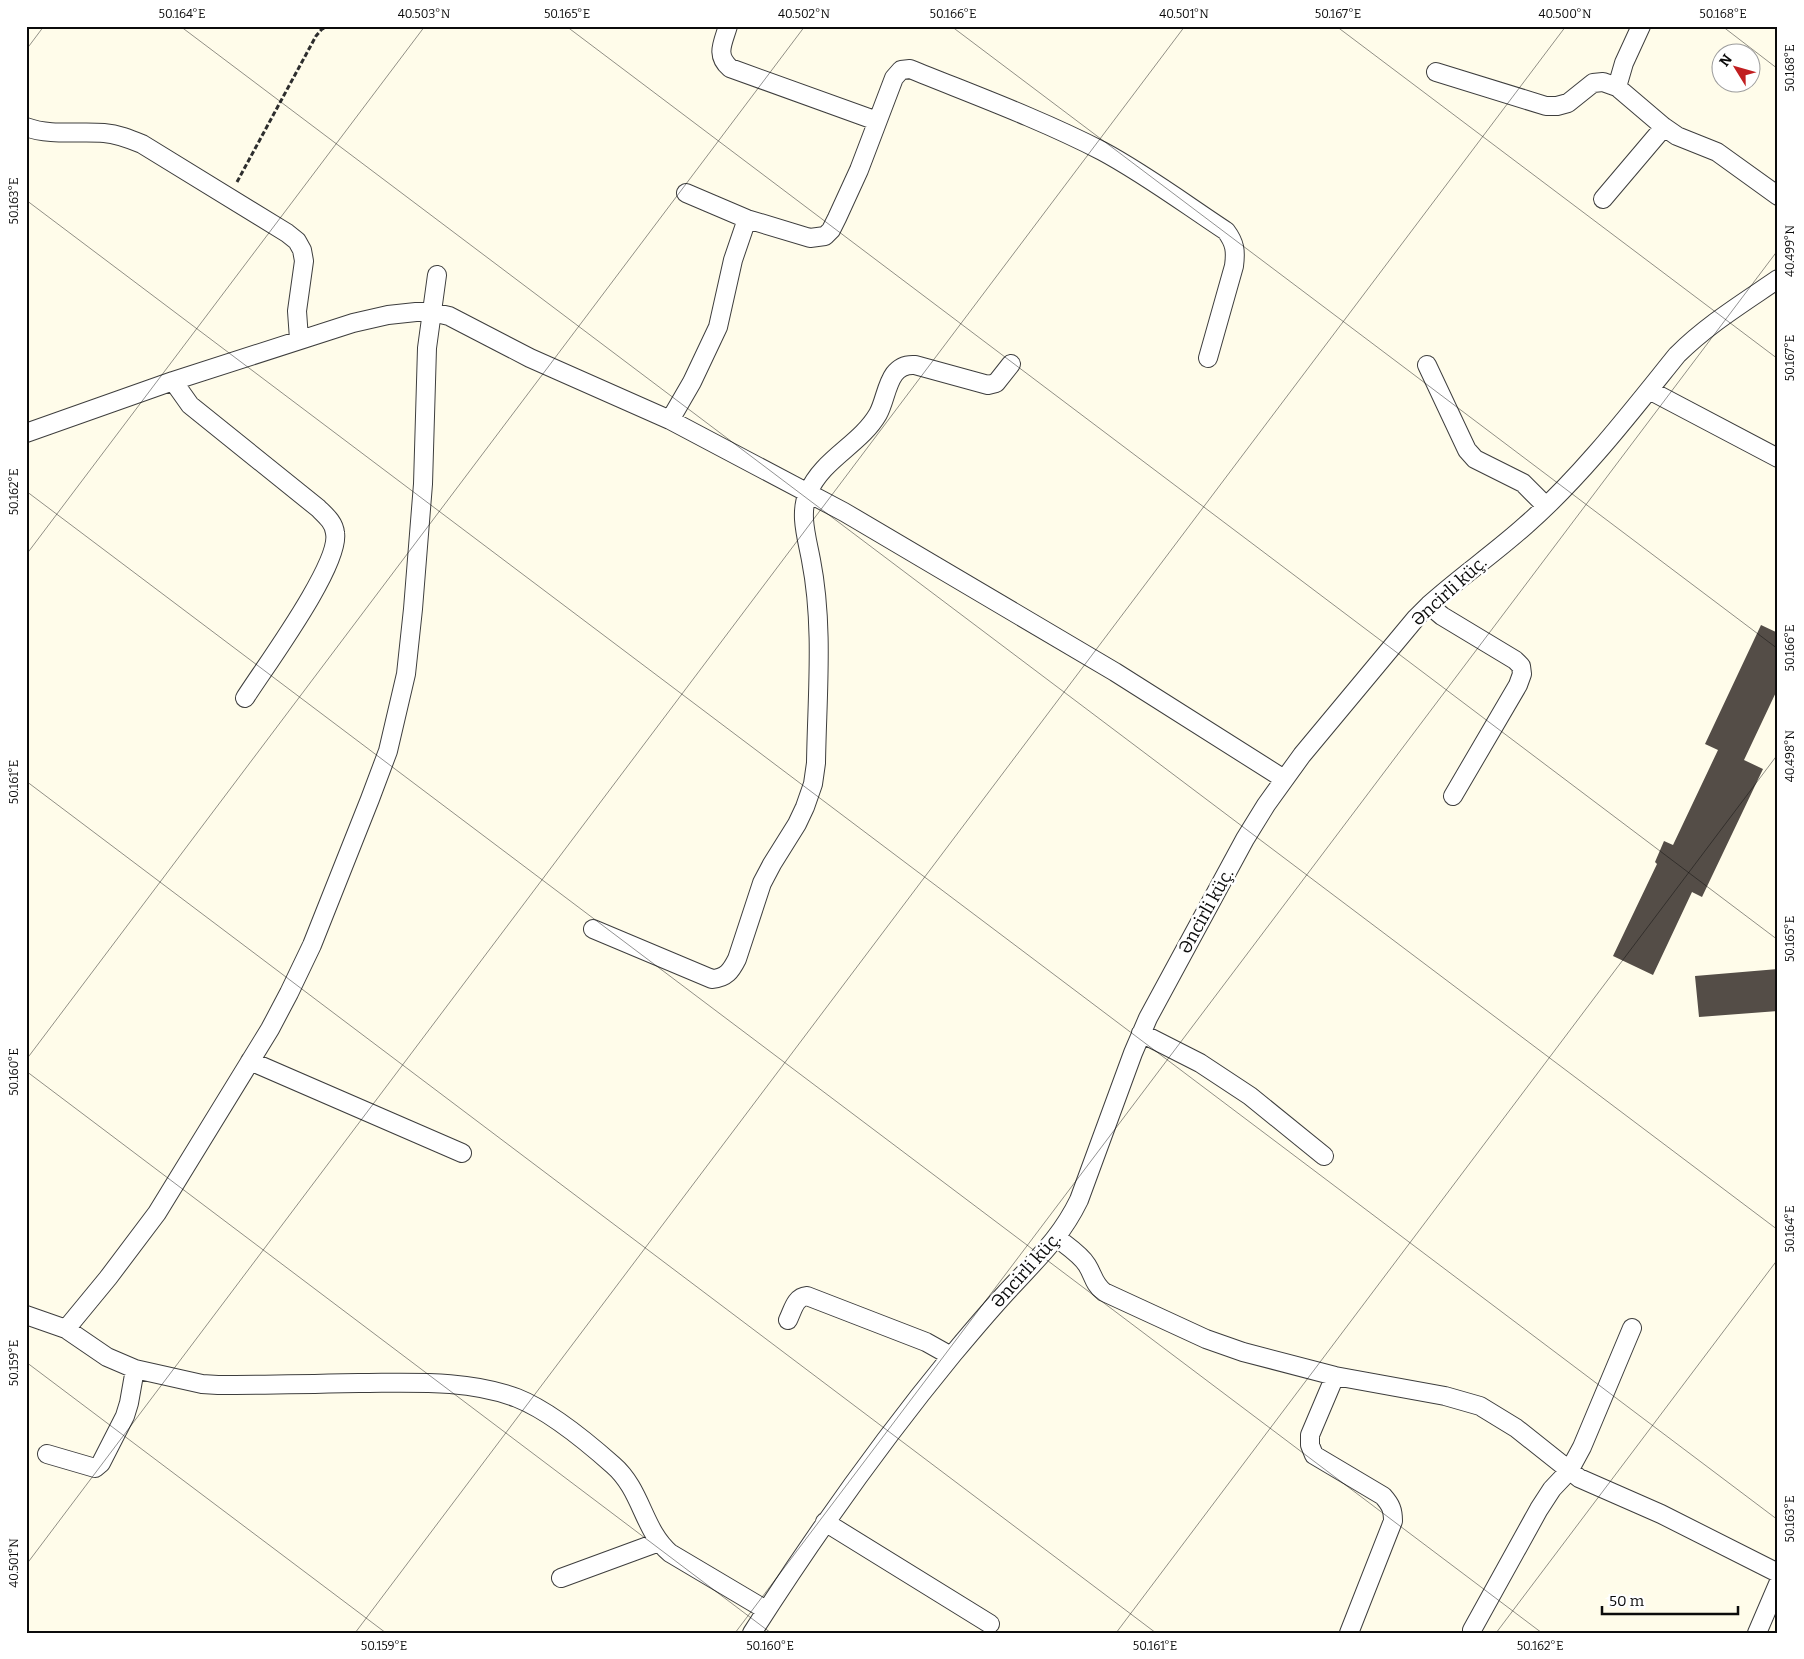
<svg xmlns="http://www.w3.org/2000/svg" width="1804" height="1659" font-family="Bitter,serif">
<rect width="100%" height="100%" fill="#fffcea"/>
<path fill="#544d47" d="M1761,625L1778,633V688L1744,760L1763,769L1702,897L1692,892L1653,975L1613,956L1657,864L1655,862L1664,841L1673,845L1718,750L1705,744Z
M1778,969V1011L1699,1017L1695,976Z"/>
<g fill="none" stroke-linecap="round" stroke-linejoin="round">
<g stroke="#3e3e3e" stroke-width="20">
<path id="street" d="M728,26C723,43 715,55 730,68L877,121
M1436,72L1546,106H1557L1568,103L1593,83L1603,82L1617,87L1664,127L1677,136L1717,152L1778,196
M1617,87L1624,63L1641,26
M26,127C50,136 79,131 104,133C118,134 130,139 142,144L287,233L297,241L302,250L304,261L297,311L299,339
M686,193L747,219L810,238L825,236L831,230L837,218L859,170L894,78L901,70L910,69C974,95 1040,119 1102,151C1145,174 1185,204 1226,231C1235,243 1236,251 1234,266L1208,358
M1603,199L1664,127
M1427,365L1467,450L1475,459L1523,483L1546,506
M173,381L190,405L318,508C325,515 334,522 335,533C341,564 264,668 245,698
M1649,390L1778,458
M670,420L692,382L718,327L733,260L747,219
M26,433L173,381L353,323L388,315L416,312H432L449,316L530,358L670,420L844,512L1115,672L1284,779
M1429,605L1442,616L1515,660L1521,666L1522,674L1518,685L1453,796
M593,929L712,979C726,978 731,971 737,959L762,883L772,864L797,824L805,807L813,784L816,763C817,696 824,626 811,560C807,538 799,514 808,493C822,459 860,445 878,414C888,396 887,363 915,365L988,385L996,383L1011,364
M1141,1033L1200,1063L1250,1096L1324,1156
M250,1061L462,1153
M1057,1238C1067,1246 1080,1254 1087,1265C1094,1276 1093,1283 1104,1292L1206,1339L1243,1352L1335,1376L1445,1396L1480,1406L1516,1428L1579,1478L1661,1514L1778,1573
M26,1315L66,1329L107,1357L135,1369L202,1384L218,1385C265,1385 312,1384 359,1383C410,1383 467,1379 517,1398C550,1411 586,1441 613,1465C642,1490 643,1530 670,1553L766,1610
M788,1320C793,1310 795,1297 807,1296L926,1342L951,1356
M66,1329L108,1278L157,1213L270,1029L289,993L312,945L370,799L388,751L406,674L413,609L423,484L427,348L437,275
M1335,1376L1310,1435V1445L1314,1455L1383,1496C1391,1505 1393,1510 1393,1521L1349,1633
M47,1454L95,1468L101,1463L125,1416L129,1403L135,1369
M825,1522L990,1624
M561,1578L659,1542
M1472,1630L1539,1509L1552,1489L1569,1471L1582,1447L1632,1328
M752,1633C814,1536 880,1443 953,1354C973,1330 993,1306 1015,1283C1041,1255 1062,1235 1079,1200L1133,1053L1148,1018L1245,839L1266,805L1302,755L1416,618L1429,605C1460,577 1495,553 1526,525C1581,477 1631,412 1677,355C1707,325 1743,303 1778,279
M1757,1633L1778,1584"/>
</g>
<path stroke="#2d2d2d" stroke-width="3" stroke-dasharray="5 2.5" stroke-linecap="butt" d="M237,182L316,36L322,29L329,26"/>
<use href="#street" stroke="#fff" stroke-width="18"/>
</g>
<path fill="none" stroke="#0b0b0b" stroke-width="1" stroke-opacity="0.45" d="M180,26L1778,1230M566,26L1778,940M951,26L1778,649M1336,26L1778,359M1722,26L1778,69M26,50L44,26M26,200L1778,1520M26,491L1542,1633M26,555L425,26M26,781L1156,1633M26,1060L805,26M26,1071L771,1633M26,1362L386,1633M26,1565L1185,26M355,1633L1566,26M735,1633L1778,250M1116,1633L1778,754M1496,1633L1778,1259"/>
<g text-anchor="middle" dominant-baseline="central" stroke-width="5" stroke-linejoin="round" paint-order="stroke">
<g font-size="18" fill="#0b0b0b" stroke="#fff">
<text transform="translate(1449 591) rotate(-42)">Əncirli küç.</text>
<text transform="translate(1206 911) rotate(-61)">Əncirli küç.</text>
<text transform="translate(1026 1270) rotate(-48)">Əncirli küç.</text>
</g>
</g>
<rect width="1804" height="1659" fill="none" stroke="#ffffff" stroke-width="55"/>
<g transform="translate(1736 68) rotate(307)"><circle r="24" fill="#ffffff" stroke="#9d9d9d"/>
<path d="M0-4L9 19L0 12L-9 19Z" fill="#c11e20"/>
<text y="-8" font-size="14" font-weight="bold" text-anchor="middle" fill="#0b0b0b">N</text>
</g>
<path d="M1602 1606v8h136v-8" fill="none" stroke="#0b0b0b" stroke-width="2.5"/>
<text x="1609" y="1606" font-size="15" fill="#0b0b0b" stroke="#ffffff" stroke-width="4" paint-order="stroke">50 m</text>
<rect x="28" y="28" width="1748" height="1604" fill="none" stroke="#0b0b0b" stroke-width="2"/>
<g font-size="12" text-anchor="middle" fill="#0b0b0b">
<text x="182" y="18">50.164°E</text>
<text x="424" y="18">40.503°N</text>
<text x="567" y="18">50.165°E</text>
<text x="804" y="18">40.502°N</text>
<text x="953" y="18">50.166°E</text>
<text x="1184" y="18">40.501°N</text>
<text x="1338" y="18">50.167°E</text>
<text x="1565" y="18">40.500°N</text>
<text x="1723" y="18">50.168°E</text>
<text transform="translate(1790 68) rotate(-90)" y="4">50.168°E</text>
<text transform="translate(14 201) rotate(-90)" y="4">50.163°E</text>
<text transform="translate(1790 251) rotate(-90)" y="4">40.499°N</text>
<text transform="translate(1790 358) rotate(-90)" y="4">50.167°E</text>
<text transform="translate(14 492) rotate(-90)" y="4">50.162°E</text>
<text transform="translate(1790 648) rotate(-90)" y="4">50.166°E</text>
<text transform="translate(1790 756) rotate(-90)" y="4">40.498°N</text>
<text transform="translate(14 782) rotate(-90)" y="4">50.161°E</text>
<text transform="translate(1790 939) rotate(-90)" y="4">50.165°E</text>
<text transform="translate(14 1072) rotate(-90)" y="4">50.160°E</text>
<text transform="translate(1790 1229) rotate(-90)" y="4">50.164°E</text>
<text transform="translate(14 1363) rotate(-90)" y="4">50.159°E</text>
<text transform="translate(1790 1519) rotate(-90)" y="4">50.163°E</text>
<text transform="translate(14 1563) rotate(-90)" y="4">40.501°N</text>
<text x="384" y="1650">50.159°E</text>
<text x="770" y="1650">50.160°E</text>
<text x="1155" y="1650">50.161°E</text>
<text x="1540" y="1650">50.162°E</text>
</g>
</svg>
